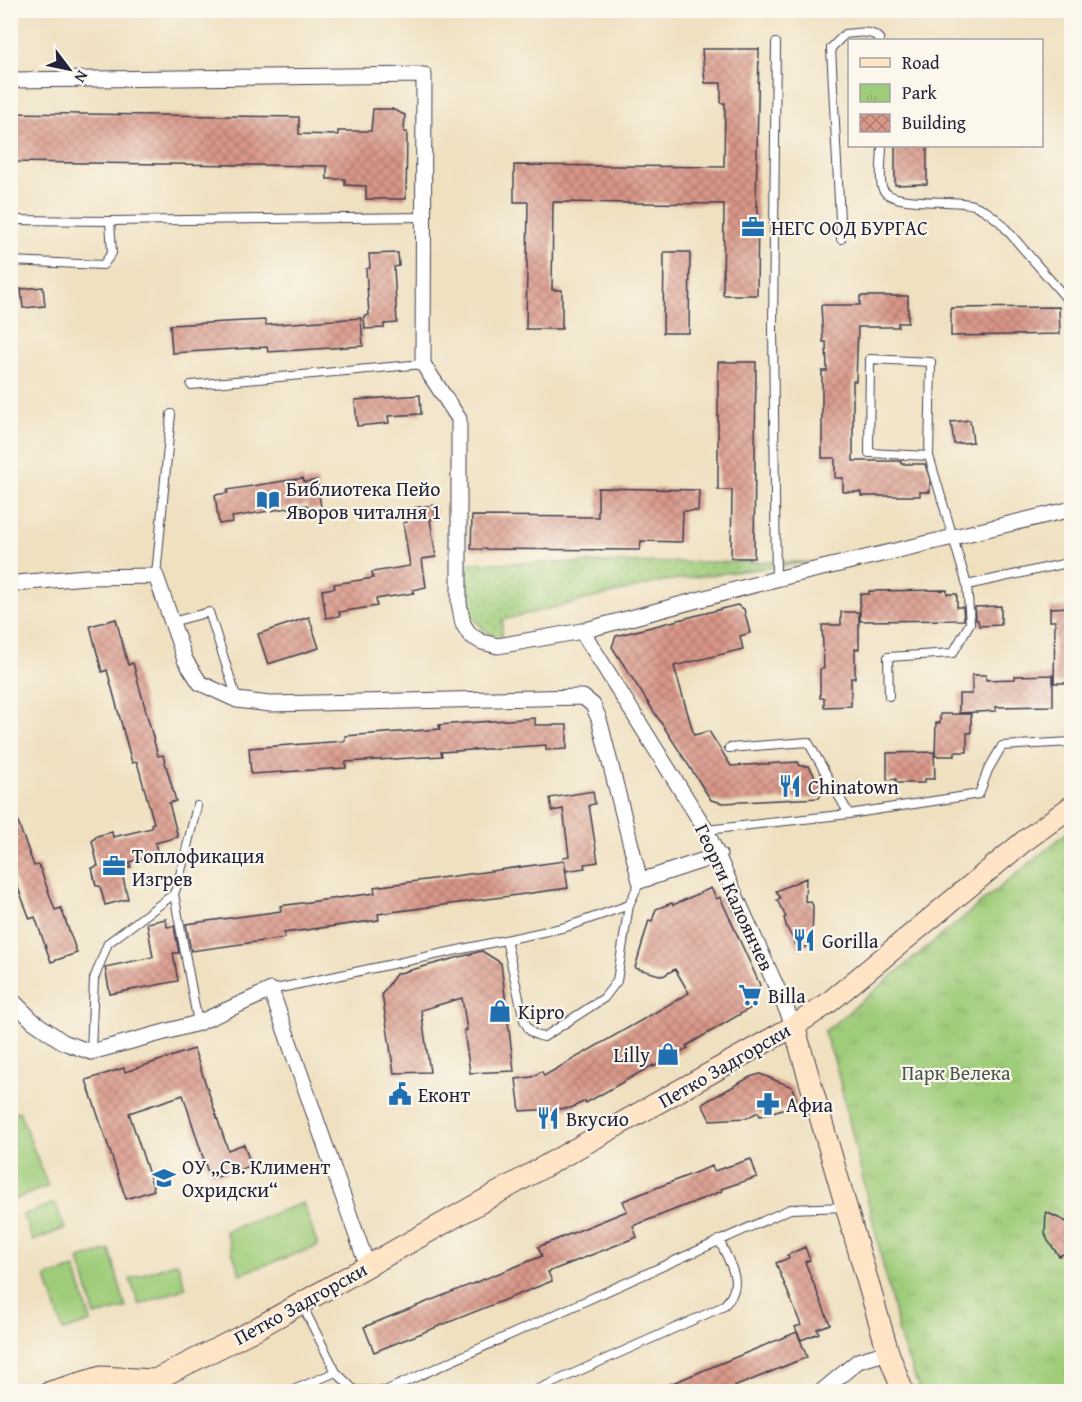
<svg xmlns="http://www.w3.org/2000/svg" width="1082" height="1402" font-family="'Gentium Book Plus',serif">
<defs>
<pattern id="grass-dots" width="8" height="8" patternUnits="userSpaceOnUse" patternTransform="scale(1.5)"><rect width="8" height="8" fill="#9fcc79"/><path d="M2 2h.1M6 6h.1" fill="none" stroke="#89af6a" stroke-width="1.8" stroke-linecap="round"/></pattern>
<pattern id="park-tufts" width="24" height="20" patternUnits="userSpaceOnUse" patternTransform="scale(1.5)"><rect width="24" height="20" fill="#9fcc79"/><path d="M3 7l-1-3M5 7V3M7 7l1-3M15 17l-1-3M17 17v-4M19 17l1-3" fill="none" stroke="#89af6a"/></pattern>
<pattern id="building-cross-hatch" width="8" height="8" patternUnits="userSpaceOnUse" patternTransform="scale(1.5)"><rect width="8" height="8" fill="#d99788"/><path d="M0 0l8 8M0 8l8-8" fill="none" stroke="#b07b70"/></pattern>
</defs>
<rect width="100%" height="100%" fill="#fbf7ec"/>
<filter id="ink" filterUnits="userSpaceOnUse"><feTurbulence type="fractalNoise" baseFrequency=".0167" numOctaves="2"/><feDisplacementMap in="SourceGraphic" scale="12" xChannelSelector="R" yChannelSelector="G"/><feConvolveMatrix kernelMatrix="1 2 1 2 8 2 1 2 1" color-interpolation-filters="sRGB"/></filter>
<filter id="wash" filterUnits="userSpaceOnUse"><feTurbulence type="fractalNoise" baseFrequency=".008" numOctaves="4" result="noise"/><feDisplacementMap in="SourceGraphic" scale="24" xChannelSelector="R" yChannelSelector="G"/><feGaussianBlur stdDeviation="1.35" result="paint"/><feColorMatrix in="noise" values="0 0 0 0 0 0 0 0 0 0 0 0 0 0 0 0 0 1.4 0 .05"/><feComposite in="paint" operator="in"/></filter>
<g filter="url(#wash)">
<rect width="100%" height="100%" fill="#efe0c0"/>
<path fill="url(#grass-dots)" stroke="#60775a" stroke-width="1.5" d="M811,562L664,581L502,620V638L485,631L471,615L463,563Z"/>
<path fill="url(#park-tufts)" stroke="#60775a" stroke-width="1.5" d="M1071,829V1391H920L901,1341L836,1065L824,1032Z"/>
<path fill="#9fcc79" stroke="#60775a" stroke-width="1.5" d="M19,1111L48,1186L11,1201V1114Z
M55,1203L65,1228L33,1241L23,1215Z
M303,1203L318,1246L240,1274L225,1231Z
M110,1250L126,1308L95,1316L79,1259Z
M177,1262L186,1288L139,1305L130,1279Z
M75,1268L91,1322L63,1331L46,1277Z"/>
<g id="blocks">
<path fill="url(#building-cross-hatch)" d="M702,49H759L756,206H758L757,295H723L724,204L553,202L552,290H562V329H526L528,202H514V165L724,167L725,103H721V83H705Z
M373,109H392L405,115L404,132H407L406,199H366V186L345,185V179H327V166L10,162V113L299,117V134L338,135V131H371Z
M895,146H927V184L895,185Z
M664,252H690L689,333H663Z
M398,253L399,266L394,267L397,323L384,324V328L365,329L364,316L369,315L366,269L370,268L369,254Z
M43,287L45,306L23,308L21,289Z
M860,296H908V323H898V327H858L856,381H853V461H901V464H925L930,480V492H920V496H861V492H843V478H835V458H822V371H827L826,342H823L821,305H860Z
M1059,307L1060,334L951,336V308Z
M361,318L363,346L268,352L267,347L172,353L170,325L265,320L266,325Z
M718,362H756L754,558H731L732,490H718Z
M420,395L421,414L388,416L389,423L357,426L355,400Z
M970,420L973,442L954,444L951,422Z
M303,478L304,482L317,480L321,508L308,511L307,505L232,517L233,522L219,524L215,495L228,493L227,490Z
M598,488L699,490L698,511H683L682,542L641,541L640,550L471,549L472,516L598,517Z
M433,505L436,519H430L436,557L422,559L426,587L413,590L414,593L376,599L377,606L339,612L340,616L326,618L322,590L335,588L334,584L373,578L372,572L410,566L403,523L407,522L405,509Z
M947,590V594H957V607H963L964,620L860,621V594H869V591Z
M737,605L744,609L750,633L740,636L743,649L674,666L694,735L709,731L731,766L798,762L800,766H809L823,791L819,798L723,803L711,800L612,647L616,636Z
M1001,606V625L979,626L978,620H976L975,607Z
M1071,607V683H1054L1055,621H1050V608Z
M841,612H859V649H855V678H851V706L824,707V698H820V669L824,668L822,625H841Z
M309,617L319,648L268,664L258,634Z
M116,619L128,665L133,663L158,756L163,755L176,801L169,803L178,837L155,843L158,855L129,862L131,867L121,869L128,899L105,905L100,886H96L92,868L98,866L92,841L97,836L112,832L113,837L152,828L151,824L154,823L137,762L132,763L107,670L102,672L90,626Z
M972,675H986V680L1015,679V676L1053,675V706L996,707V711L959,713V694H972Z
M940,714H971V733H967V752H955V756H935L936,723H940Z
M535,718V725H567V749L546,750V745L441,752L442,756L346,762V768L251,774L249,748L345,741V736L440,729L439,725Z
M934,752L935,779H925V783H896V779L887,780V753Z
M593,791L595,804L589,805L598,862L584,864L585,868L566,871L563,857L569,856L563,809L552,811L550,798Z
M12,806L34,866L39,865L55,910L61,908L77,953L51,962L35,917L30,919L10,867V807Z
M564,861L568,888L378,914L379,920L284,933L285,938L191,951L186,924L281,911L280,906L375,893L374,887Z
M806,878L805,901L811,902L813,906L812,943L799,950L787,928L784,918L786,917L777,900L780,898L776,891Z
M711,888L717,899L720,897L760,985L751,1002L754,1006L686,1046L688,1048L667,1060L653,1067V1065L586,1103L585,1101L571,1108L520,1111L516,1079L532,1077L542,1071L544,1076L689,993L675,969L663,976L635,968L649,920L652,921L656,909L672,903L673,905Z
M166,919L167,927L174,926L179,953H173L178,981L110,994L105,967L153,957L147,923Z
M482,951L501,963L514,1071L470,1073L464,1030H467L462,998L421,1010L430,1072L394,1073L382,994L396,974Z
M194,1049L228,1150L244,1144L251,1166L210,1179L183,1095L129,1113L154,1190L126,1199L86,1080L124,1068L125,1072Z
M760,1074L792,1087L798,1104L760,1116L758,1112L747,1118L710,1120L702,1104L750,1077Z
M751,1159L757,1177L721,1189L722,1191L633,1226L637,1237L548,1272L552,1281L374,1352L364,1327L542,1256L538,1247L627,1211L623,1201L712,1166L714,1171Z
M1046,1212L1071,1224V1259L1063,1254L1059,1256L1048,1241L1045,1233Z
M805,1247L810,1260L805,1262L830,1324L817,1329L819,1333L801,1340L795,1327L801,1325L776,1263L789,1258L787,1255Z
M797,1332L807,1357L722,1392H651Z"/>
</g>
</g>
<g filter="url(#ink)">
<use href="#blocks" fill-opacity="0" stroke="#413e4f" stroke-width="1.5"/>
<g fill="none" stroke-linecap="round" stroke-linejoin="round">
<g stroke="#413e4f" stroke-width="10">
<path id="lane" d="M882,146C882,156 879,177 882,187C887,208 954,198 973,205C984,208 991,215 1000,222L1072,305
M10,220L110,221L424,217
M841,239L831,48L845,34C857,33 873,29 880,40
M10,261L103,265L112,253L110,221
M191,385L423,364
M929,456L931,362L870,359L869,453L929,456L967,585L1072,562
M156,576L171,414
M776,579L773,328L776,43
M172,622L209,612L237,699
M889,696L888,657L953,653L970,623L967,585
M729,748L808,742L849,814
M706,830L849,814L979,794L988,770L1002,746L1072,742
M174,894L198,1023
M506,940L524,1020C529,1031 532,1035 544,1037L604,998L617,981L629,905
M271,990L566,927L629,905L640,881
M91,1052L94,979L108,943L174,894L178,883L197,806
M302,1305L336,1372L356,1392
M355,1390L385,1391L790,1209L845,1207
M289,1392L336,1372
M532,1392L722,1307C747,1286 730,1264 719,1240"/>
</g>
<g stroke="#413e4f" stroke-width="17">
<path id="street" d="M10,80L424,75L423,364L459,419V603L463,624L470,635L482,642L498,646L582,631L776,579L1072,509
M10,585L17,583L86,577L156,576L185,660L200,683L237,700L270,704L583,697L593,705L599,719L640,881L719,855
M582,631L706,830L794,1026
M10,998L33,1021L63,1042L91,1052L198,1023L271,990L367,1265
M821,1392L858,1361L888,1352"/>
</g>
<g stroke="#413e4f" stroke-width="23">
<path id="secondary" d="M794,1026L888,1352L903,1392
M50,1392L101,1377L154,1380
M131,1392L252,1331L794,1026L827,1004L1023,842L1072,806"/>
</g>
<use href="#lane" stroke="#fff" stroke-width="8"/>
<use href="#street" stroke="#fff" stroke-width="15"/>
<use href="#secondary" stroke="#ffe4c6" stroke-width="21"/>
</g>
</g>
<defs>
<g id="office-bare" transform="scale(1.8)"><path d="M-6-3h4V-5.5h4V-3h4V5H-6ZM-1-4.5V-3h2v-1.5ZM-6 0V1H6V0Z" fill="#1f6fb2" stroke="#fbf7ec" stroke-width="2.5" paint-order="stroke"/></g>
<g id="library-bare" transform="scale(1.8)"><path d="M-6-4Q-3-5.5-.7-3.5V5Q-3 3-6 4ZM6-4Q3-5.5 .7-3.5V5Q3 3 6 4Z" fill="#1f6fb2" stroke="#fbf7ec" stroke-width="2.5" paint-order="stroke"/></g>
<g id="restaurant-bare" transform="scale(1.8)"><path d="M-5-6h1v4h1v-4h1v4h1v-4h1v5L-1.5 .5V6h-2V.5L-5-1ZM5-6V6H3V1.5H1.5Q1.5-4 5-6Z" fill="#1f6fb2" stroke="#fbf7ec" stroke-width="2.5" paint-order="stroke"/></g>
<g id="supermarket-bare" transform="scale(1.8)"><path d="M-6-5.5h2.5l.6 2H6L4.5 2H-2.5L-4.4-4H-6ZM-1.5 3.2a1.3 1.3 0 1 0 .1 0ZM3 3.2a1.3 1.3 0 1 0 .1 0Z" fill="#1f6fb2" stroke="#fbf7ec" stroke-width="2.5" paint-order="stroke"/></g>
<g id="shop-bare" transform="scale(1.8)"><path d="M-5-2.5h2.3a2.7 3.5 0 0 1 5.4 0H5L5.5 6h-11ZM-1.5-2.5h3a1.5 2.3 0 0 0-3 0Z" fill="#1f6fb2" stroke="#fbf7ec" stroke-width="2.5" paint-order="stroke"/></g>
<g id="civic-bare" transform="scale(1.8)"><path d="M-.6-6.5H3V-4.5H.6V-3L4-1V1h2V6H-6V1h2V-1L-.6-3ZM-1.2 2.5V6h2.4V2.5Z" fill="#1f6fb2" stroke="#fbf7ec" stroke-width="2.5" paint-order="stroke"/></g>
<g id="pharmacy-bare" transform="scale(1.8)"><path d="M-2-6h4v4h4v4h-4v4h-4v-4h-4v-4h4Z" fill="#1f6fb2" stroke="#fbf7ec" stroke-width="2.5" paint-order="stroke"/></g>
<g id="school-bare" transform="scale(1.8)"><path d="M0-5L7-2L0 1L-7-2ZM-4 1L0 2.5L4 1V4Q0 6-4 4Z" fill="#1f6fb2" stroke="#fbf7ec" stroke-width="2.5" paint-order="stroke"/></g>
</defs>
<g fill-rule="evenodd">
<use href="#office-bare" x="753" y="227"/>
<use href="#library-bare" x="268" y="500"/>
<use href="#restaurant-bare" x="790" y="786"/>
<use href="#office-bare" x="114" y="866"/>
<use href="#restaurant-bare" x="804" y="940"/>
<use href="#supermarket-bare" x="750" y="995"/>
<use href="#shop-bare" x="500" y="1011"/>
<use href="#shop-bare" x="668" y="1054"/>
<use href="#civic-bare" x="400" y="1094"/>
<use href="#pharmacy-bare" x="768" y="1104"/>
<use href="#restaurant-bare" x="548" y="1118"/>
<use href="#school-bare" x="164" y="1178"/>
</g>
<g text-anchor="middle" dominant-baseline="central" stroke-width="4.5" stroke-linejoin="round" paint-order="stroke">
<g font-size="20" fill="#22223b" stroke="#fbf7ec" text-anchor="start">
<text x="771" y="227">НЕГС ООД БУРГАС</text>
<text x="286" y="488">Библиотека Пейо<tspan x="286" dy="23">Яворов читалня 1</tspan></text>
<text x="808" y="786">Chinatown</text>
<text x="132" y="855">Топлофикация<tspan x="132" dy="23">Изгрев</tspan></text>
<text x="822" y="940">Gorilla</text>
<text x="768" y="995">Billa</text>
<text x="518" y="1011">Kipro</text>
<text x="650" y="1054" text-anchor="end">Lilly</text>
<text x="418" y="1094">Еконт</text>
<text x="786" y="1104">Афиа</text>
<text x="566" y="1118">Вкусио</text>
<text x="182" y="1166">ОУ „Св. Климент<tspan x="182" dy="23">Охридски“</tspan></text>
</g>
<g font-size="20" fill="#22223b" stroke="#fbf7ec">
<text transform="translate(735 897) rotate(65)">Георги Калоянчев</text>
<text transform="translate(724 1065) rotate(-30)">Петко Задгорски</text>
<text transform="translate(300 1303) rotate(-29)">Петко Задгорски</text>
</g>
<g font-size="20" fill="#48554e" stroke="#fbf7ec">
<text x="956" y="1072">Парк Велека</text>
</g>
</g>
<rect width="1082" height="1402" fill="none" stroke="#fbf7ec" stroke-width="36"/>
<rect x="848" y="39" width="195" height="108" fill="#fbf7ec" stroke="#a4a2a5" stroke-width="1.5"/>
<rect x="860" y="58" width="30" height="9" fill="#ffe4c6" stroke="#a4a2a5" stroke-width="1.5"/>
<text x="902" y="69" font-size="18" fill="#22223b">Road</text>
<rect x="860" y="84" width="30" height="18" fill="url(#park-tufts)" stroke="#a4a2a5" stroke-width="1.5"/>
<text x="902" y="99" font-size="18" fill="#22223b">Park</text>
<rect x="860" y="114" width="30" height="18" fill="url(#building-cross-hatch)" stroke="#a4a2a5" stroke-width="1.5"/>
<text x="902" y="129" font-size="18" fill="#22223b">Building</text>
<g transform="translate(69 69) rotate(122)" stroke="#fbf7ec" stroke-width="4.5" paint-order="stroke">
<path d="M0-4.5L10 22L0 15L-10 22Z" fill="#22223b"/>
<text y="-9" font-size="16" font-weight="bold" text-anchor="middle" fill="#22223b">N</text>
</g>
</svg>
